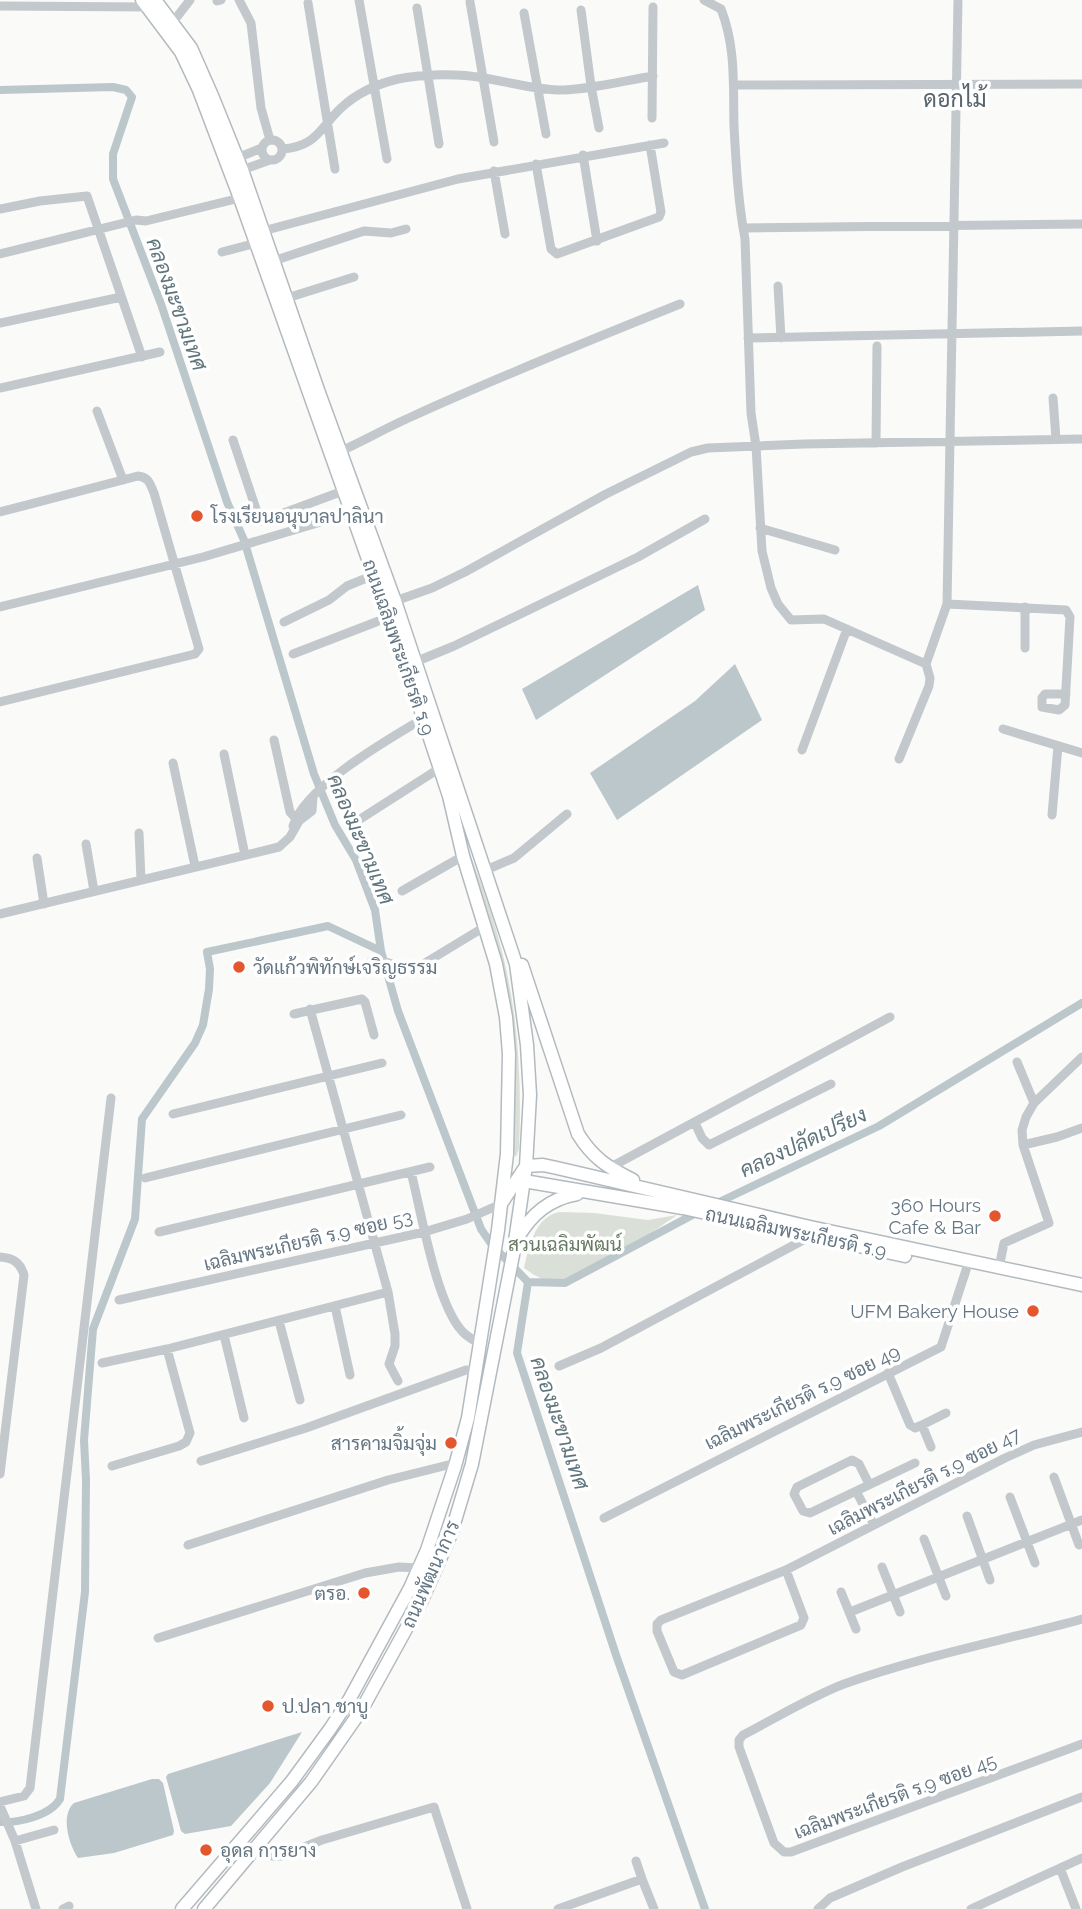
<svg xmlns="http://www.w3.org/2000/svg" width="1082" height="1909" font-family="Raleway,Sarabun,sans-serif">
<rect width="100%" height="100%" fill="#fafaf8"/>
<path fill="#dadfd7" d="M465,845L468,848C479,878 491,909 499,940C518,1008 522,1078 519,1149L516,1157L513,1152L514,1072Z
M559,1212L594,1213L648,1220L677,1215C652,1233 587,1276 559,1281C545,1283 534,1275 524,1268C529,1246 535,1217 559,1212Z"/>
<path fill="#bbc7cb" d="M698,585L705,610L536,720L522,689Z
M735,664L762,720L617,820L590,773L695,701Z
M302,1732L270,1783L231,1826L185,1834L181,1831L166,1777L168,1774Z
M152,1779H159L163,1783L174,1831L173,1835L114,1853L78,1858C69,1845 60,1815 74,1803Z"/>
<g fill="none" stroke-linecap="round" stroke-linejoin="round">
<path stroke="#bbc7cb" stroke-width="8" d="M0,90L113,87L126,90L132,97L113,154V179L161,304L227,502L244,540L314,774L335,825L356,860L375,910L381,951L398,1011L481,1229L492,1245L528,1282
M715,1204L879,1126L1082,1003
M528,1282L517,1353L616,1655L705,1909
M528,1282L565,1283L700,1211
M0,1822C18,1823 50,1816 60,1799L85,1592L86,1480L84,1440L93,1329L135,1219L142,1119L195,1043L203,1025L209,989L210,969L207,952L328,926L381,951"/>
<g stroke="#b3babf" stroke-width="15">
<path id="secondary" d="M142,0L181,52L199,90L240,198L407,669L449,796L463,856L496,964L506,1017L509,1054L507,1154L498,1230L468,1418L455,1466L427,1550L410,1588L349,1700L330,1729L292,1781L182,1909
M155,0L191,48L213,98L242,170L318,390L395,601L516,964L527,1045L530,1095L526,1166L513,1255L472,1464L451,1534L422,1600L362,1709L311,1782L204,1909
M522,965L578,1134C593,1158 607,1167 633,1180
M526,1166L543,1165L557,1168L810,1227L1082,1285
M524,1181L683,1208L905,1256
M503,1201L526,1166
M518,1237C532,1214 549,1199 577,1194"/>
</g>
<path stroke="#c3c8cc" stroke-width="9" d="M239,0L251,23L261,108L270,140
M359,0L387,159
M704,0L721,9C736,47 733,85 734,126C736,163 738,202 745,239L751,413L756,446L762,551L771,588L778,604L791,620L824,619L926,664
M217,1L221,0
M470,2L494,142
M308,3L335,169
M0,6L148,7
M417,8L439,144
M581,10L591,86L599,128
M524,13L546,134
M173,22L190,0
M734,85L1082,84
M652,118L653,7
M262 150a10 10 0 1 1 20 0a10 10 0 1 1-20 0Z
M282,149C317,146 319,129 341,108C357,93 377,84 398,79C424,74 457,73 484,78C508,82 533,89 558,90C589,90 622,81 653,76
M583,155L597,241
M237,158L262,148
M536,164L551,249L557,254L659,217L661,212L650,145
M242,170L270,160
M494,171L505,234
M0,209L40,201L87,196L142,357
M743,228L1082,224
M263,231L458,179L664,143
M222,252L256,243
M0,254L136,220L146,221L240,198
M273,261L364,231L391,233L406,229
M778,286L781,338
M287,298L354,277
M0,323L121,297
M748,338L1082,331
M0,388L160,352
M1053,398L1056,439
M97,411L123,480
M233,440L258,515L262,521L343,491
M876,443L877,346
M341,451C365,440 388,427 413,416C501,376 590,340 680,304
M0,512L138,476C149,477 150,484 154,493L199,649L195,654L0,702
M760,528L835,550
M395,601L432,588L465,572L606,494L691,452L708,448L804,444L1082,439
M947,604L1066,610L1070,617L1065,705L1059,710L1042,707V698L1045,694H1066
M0,607L203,557L351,513
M284,622L329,600L347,586L374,575
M1025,648V607
M293,654L389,617
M415,662L454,646L638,557L705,519
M1003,729L1082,753
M274,740L290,812L298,821
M802,750L847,629
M224,754L245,855
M899,759L929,686L930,678L926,664L947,604L958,0
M173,763L195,866
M1052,815L1058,746
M354,823L440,768
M293,826C305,786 388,740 424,718
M139,833L141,880
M86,844L94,891
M37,858L44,904
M486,870L514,858L567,814
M402,891L463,856
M0,914L279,847L290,837L299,821L312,811L313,797
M372,960C387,959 400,970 415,969L486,926
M310,1009L388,1292L395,1334V1346L389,1364L398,1381
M294,1014L362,999L365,1002L374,1035
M1017,1062L1034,1103
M173,1114L382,1063
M695,1123L702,1138L709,1145L831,1084
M1023,1145L1057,1137L1082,1128
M609,1168L890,1017
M411,1172C421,1211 436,1303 462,1331C467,1337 474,1340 480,1344
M145,1178L401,1115
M159,1232L430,1167
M0,1257C13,1258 20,1262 24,1275L0,1474
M999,1268L1004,1243L1049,1223L1023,1145L1022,1130L1026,1117L1034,1103L1082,1057
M119,1300L424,1232L467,1219L501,1204
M335,1306L350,1375
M279,1321L300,1400
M224,1335L244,1418
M102,1363L167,1349L388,1292
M559,1366L601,1348L809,1237
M888,1373L910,1425L915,1428L922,1425L931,1447
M922,1425L946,1413
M201,1461L306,1428L466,1370L475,1371
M112,1466L179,1446L186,1442L190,1433L167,1349
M1054,1477L1079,1545
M869,1484L859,1464L852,1460L797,1487L794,1494L803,1511L810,1513L915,1463
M856,1491L874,1525
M1010,1497L1035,1563
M967,1516L990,1580
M604,1518L941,1347L967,1267
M924,1539L946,1596
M188,1545L388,1480L448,1465L455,1466
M882,1567L900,1612
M786,1570L804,1618L801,1625L682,1675L674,1672L657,1631V1624L661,1620L786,1570L1005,1458L1034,1445L1082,1432
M841,1592L856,1629
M850,1612L1082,1520
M1082,1619C1002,1641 922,1656 844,1684C810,1697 776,1718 743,1735L739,1740V1747L774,1843L784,1852H791L1082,1744
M158,1638L365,1573L399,1567L419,1568
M0,1802L24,1796L30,1788L111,1098
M0,1806L15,1841L36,1909
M15,1841L54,1830
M259,1845L272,1856H281L322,1840L434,1807L467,1909
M636,1861L642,1879
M1060,1868L1076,1909
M63,1909L69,1906
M558,1909L642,1879L654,1909
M818,1909L830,1898L902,1867L1082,1797
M971,1909L1082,1858"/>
<use href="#secondary" stroke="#fff" stroke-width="12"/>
</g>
<g fill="#e4572e" stroke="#fff" stroke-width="2.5">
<circle cx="197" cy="516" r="7"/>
<circle cx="239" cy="967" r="7"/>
<circle cx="995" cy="1216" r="7"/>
<circle cx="1033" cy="1311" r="7"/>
<circle cx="451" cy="1443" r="7"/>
<circle cx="364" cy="1593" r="7"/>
<circle cx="268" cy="1706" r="7"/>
<circle cx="206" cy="1850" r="7"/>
</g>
<g text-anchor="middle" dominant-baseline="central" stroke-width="7" stroke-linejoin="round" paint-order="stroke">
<g font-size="19" fill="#657683" stroke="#fff" text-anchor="start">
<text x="211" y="516">โรงเรียนอนุบาลปาลินา</text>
<text x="253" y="967">วัดแก้วพิทักษ์เจริญธรรม</text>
<text x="981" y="1205" text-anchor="end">360 Hours<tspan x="981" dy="22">Cafe &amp; Bar</tspan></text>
<text x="1019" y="1311" text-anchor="end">UFM Bakery House</text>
<text x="437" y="1443" text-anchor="end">สารคามจิ้มจุ่ม</text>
<text x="350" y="1593" text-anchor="end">ตรอ.</text>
<text x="282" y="1706">ป.ปลา ชาบู</text>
<text x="220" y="1850">อุดล การยาง</text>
</g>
<g font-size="19" fill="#657683" stroke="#fff">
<text transform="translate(399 647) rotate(71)">ถนนเฉลิมพระเกียรติ ร.9</text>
<text transform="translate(796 1232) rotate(12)">ถนนเฉลิมพระเกียรติ ร.9</text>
<text transform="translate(308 1240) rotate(-13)">เฉลิมพระเกียรติ ร.9 ซอย 53</text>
<text transform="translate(802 1397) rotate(-26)">เฉลิมพระเกียรติ ร.9 ซอย 49</text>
<text transform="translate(924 1481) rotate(-27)">เฉลิมพระเกียรติ ร.9 ซอย 47</text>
<text transform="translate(430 1574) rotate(-66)">ถนนพัฒนาการ</text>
<text transform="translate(895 1796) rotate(-20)">เฉลิมพระเกียรติ ร.9 ซอย 45</text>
</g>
<g font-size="19" fill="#687a64" stroke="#fff">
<text x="565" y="1244">สวนเฉลิมพัฒน์</text>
</g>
<g font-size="21" font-style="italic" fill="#60757c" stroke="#fff">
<text transform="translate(177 304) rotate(70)">คลองมะขามเทศ</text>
<text transform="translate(361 839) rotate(67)">คลองมะขามเทศ</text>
<text transform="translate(803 1142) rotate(-25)">คลองปลัดเปรียง</text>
<text transform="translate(560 1423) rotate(71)">คลองมะขามเทศ</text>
</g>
<g font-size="23" fill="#57646e" stroke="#fff">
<text x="955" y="98">ดอกไม้</text>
</g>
</g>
</svg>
